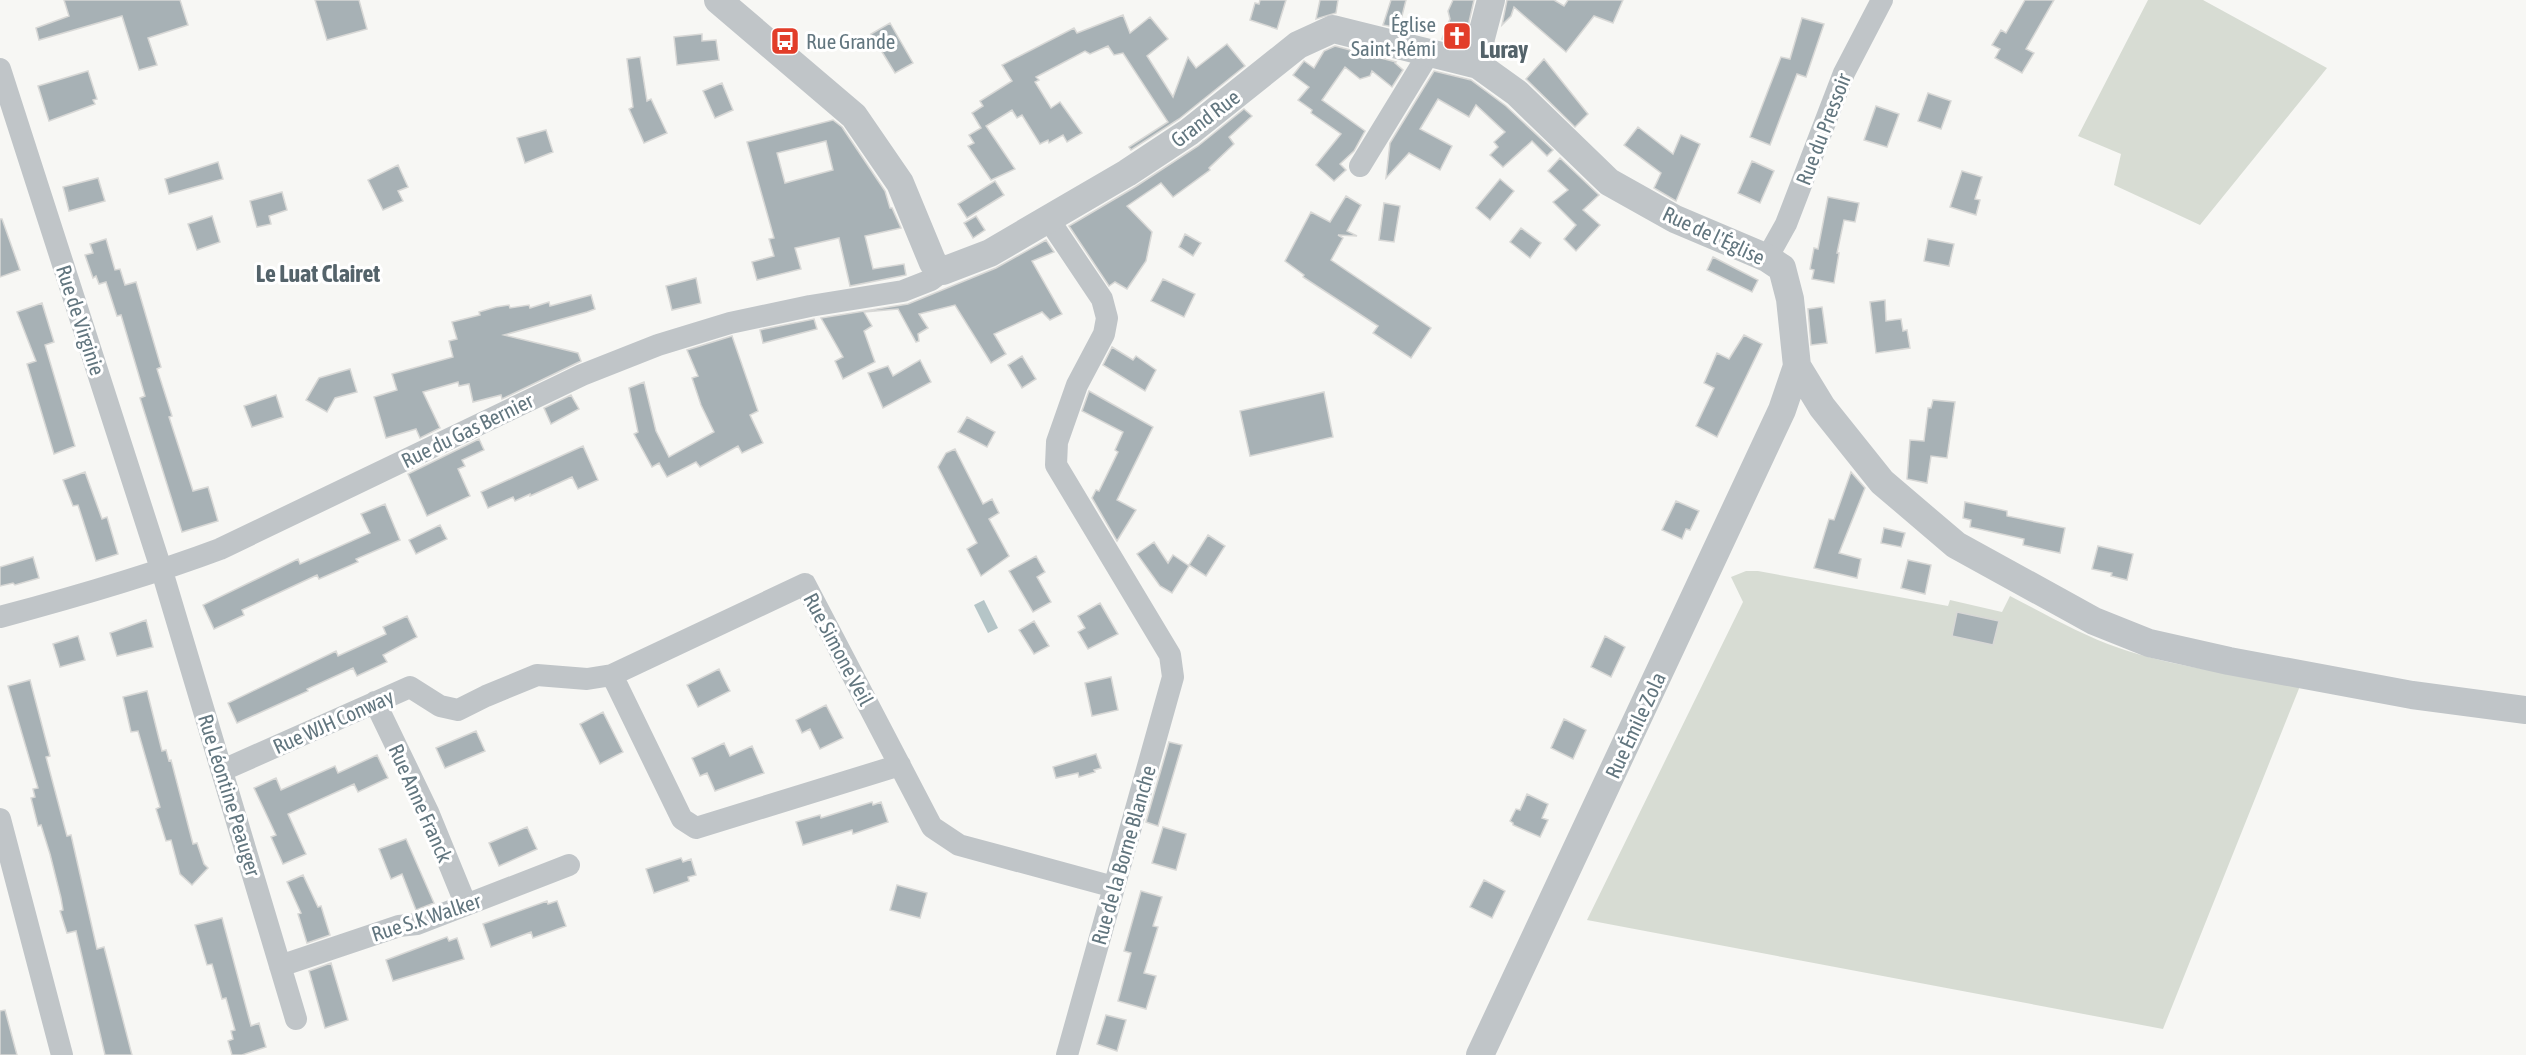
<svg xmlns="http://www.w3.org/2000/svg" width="2526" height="1055" font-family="'Asap Condensed',sans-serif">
<rect width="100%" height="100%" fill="#f7f7f4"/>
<path fill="#d7dcd3" d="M2148,0H2203L2327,68L2200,225L2114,185L2121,154L2078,136Z
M1746,571H1758L1948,606L1950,600L2002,612L2010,596C2045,614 2081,635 2119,648C2173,667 2243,675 2300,686L2163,1029L1587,920L1743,602L1731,577Z"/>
<path fill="#b5c5c7" d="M984,600L998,628L988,633L974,605Z"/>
<path fill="#a7b1b5" stroke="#d8d8d6" stroke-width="1.5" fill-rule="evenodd" d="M64,0H180L188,25L148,38L157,65L139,70L122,16L39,40L36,28L69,16Z
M315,0H359L367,29L327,40Z
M1260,0H1286L1277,29L1250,20L1255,3L1259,4Z
M1320,0H1338L1336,13L1316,19Z
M1391,0H1406L1399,28L1383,25Z
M1453,0H1474L1464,44L1442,39L1450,19L1448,11Z
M1507,0H1554L1564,6L1568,0H1623L1613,23L1594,16L1566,52L1514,7L1511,16L1502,25Z
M2025,0H2054L2026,49L2034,53L2022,73L1995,58L2000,49L1992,45L2001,30L2006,33Z
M1123,15L1130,33L1150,17L1168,39L1147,56L1173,97L1188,57L1196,68L1227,44L1245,66L1179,119L1131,150L1129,147L1168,122L1123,53L1114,55L1108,46L1090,54L1085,51L1036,77L1039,80L1035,82L1051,108L1060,102L1082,133L1067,142L1063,135L1049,143L1048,140L1040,144L1022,115L1017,118L1012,110L986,126L1015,169L991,180L968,146L974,143L969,135L981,128L972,113L983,106L980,101L1012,81L1002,65L1074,28L1077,33Z
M1802,18L1824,24L1806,77L1797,74L1770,145L1750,137L1781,57L1790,59Z
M890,23L913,63L895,73L871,34Z
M702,34V41L716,40L719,60L677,65L674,37Z
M1335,46L1396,62L1395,63L1403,70L1392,87L1372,71L1370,76L1360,79L1345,67L1322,100L1365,131L1354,151L1340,164L1346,170L1334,181L1316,165L1341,134L1311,113L1312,110L1298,100L1309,87L1293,75L1304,61L1314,68L1324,51Z
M640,57L647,101L651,99L667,133L644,143L629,109L633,107L627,59Z
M1544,59L1588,114L1575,127L1526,79Z
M88,71L97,99L93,100L95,104L49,121L38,86Z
M1434,71L1471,80L1506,106L1553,150L1547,156L1532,141L1503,167L1490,155L1498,147L1494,142L1505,132L1476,105L1469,117L1438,99L1420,129L1452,146L1440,170L1409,153L1386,178L1390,143Z
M722,83L733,110L715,118L703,91Z
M1928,93L1951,101L1941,129L1918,121Z
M1876,106L1899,114L1887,147L1864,140Z
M1244,109L1252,116L1229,137L1234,144L1209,168L1210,170L1173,197L1161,183L1127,206L1152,232L1146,261L1127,289L1115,282L1109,286L1069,226L1135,187L1198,146Z
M833,120L842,127L885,191L890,208H892L901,228L865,236L873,269L904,264L906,275L850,286L839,238L795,248L801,269L757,280L752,262L774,256L769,239L774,238L747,142ZM826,141L833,170L785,183L777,153Z
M1638,127L1673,154L1681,135L1700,144L1676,201L1654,188L1661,173L1624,145Z
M546,130L553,152L525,163L517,138Z
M1560,158L1599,195L1583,210L1600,225L1576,251L1564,239L1576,225L1553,202L1568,190L1548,171Z
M1752,161L1774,171L1760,203L1738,193Z
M218,162L223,179L169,194L165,179Z
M398,165L408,187L398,191L403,201L383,210L368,180Z
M1962,171L1982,177L1975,199L1980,200L1976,215L1950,207Z
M98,178L105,201L69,211L63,187Z
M1500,179L1514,191L1490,220L1476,208Z
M995,181L1004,195L967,218L958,204Z
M282,192L287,210L269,216L271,224L257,227L250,201Z
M1346,196L1361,205L1347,231L1357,236L1338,235L1343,238L1331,260L1431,328L1411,358L1373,333L1378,326L1303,277L1304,275L1285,261L1311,212L1330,222Z
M1828,197L1859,203L1855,222L1844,220L1837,253H1839L1834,283L1812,279L1814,270L1810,269L1814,248L1818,249Z
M1384,203L1400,206L1394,242L1379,240Z
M212,216L220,242L197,250L188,224Z
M976,216L985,230L973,238L964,223Z
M0,219H2L20,270L0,277Z
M1521,228L1541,243L1530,258L1510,242Z
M1185,234L1201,243L1193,256L1179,247Z
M106,239L115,270L120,269L125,285L136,282L161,367L157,369L172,416L169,417L193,491L208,487L218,521L182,532L140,398L145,396L121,315L117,316L106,282L99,284L96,276L93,278L85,255L93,253L90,244Z
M1928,239L1954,244L1949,266L1924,261Z
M1046,240L1054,252L1032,261L1062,314L1050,320L1042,312L994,334L1006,354L991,363L955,305L919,314L928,328L918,334L919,341L916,342L898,309L864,312L872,326L864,331L875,362L843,379L835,361L843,357L821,318L908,304L996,268Z
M1713,257L1758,280L1752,292L1707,270Z
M696,278L701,303L672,310L666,286Z
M1163,279L1195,294L1184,317L1151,301Z
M591,295L595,309L587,312L504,335L578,353L581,361L502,399L501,395L473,402L469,384L459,386L458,382L423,392L440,428L420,438L416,429L386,438L374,397L397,390L392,374L453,357L449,341L457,339L452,322L480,315L479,312L496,307L509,305L510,308L529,305L530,308L549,302L550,306Z
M1885,300L1886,321L1901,319L1903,331L1907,330L1910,348L1876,353L1870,302Z
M42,303L54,342L45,345L75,446L54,454L27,364L36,361L17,312Z
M1822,307L1827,343L1811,345L1808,309Z
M814,319L817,329L763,343L760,330Z
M1744,335L1762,344L1717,437L1696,426L1714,388L1704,383L1717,353L1729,359Z
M732,336L758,411L750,415L763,443L742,453L738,446L700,467L696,462L667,477L659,463L652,467L634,434L638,432L629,388L644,382L656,431L669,457L714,432L701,405L692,378L698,376L687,350Z
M1112,347L1133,360L1136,356L1156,370L1145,391L1103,365Z
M1022,356L1036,379L1022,388L1008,365Z
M920,360L931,382L883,408L868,373L888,366L893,376Z
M350,369L357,392L335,398L327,412L306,400L319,378Z
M1089,391L1153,427L1117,500L1136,510L1117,541L1092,498L1096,490L1099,491L1118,452L1115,450L1123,432L1082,411Z
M1324,392L1333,437L1250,456L1240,411Z
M276,395L283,417L252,427L244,406Z
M571,395L579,409L551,424L544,408Z
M1933,400L1955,402L1947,458L1931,456L1927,483L1907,479L1910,440L1924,441L1928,408H1931Z
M967,417L995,432L987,447L958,432Z
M479,439L484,450L462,460L465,466L458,469L470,496L427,516L408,474Z
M583,446L598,480L578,489L572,477L530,496V494L515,501L513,497L488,508L481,492Z
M955,449L983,504L992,499L999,513L989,519L1009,556L981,576L967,549L977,543L938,467L946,453Z
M85,472L102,519L107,517L118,554L96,561L78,505L73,506L63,480Z
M1851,472L1865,488L1839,553L1861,559L1857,578L1814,568L1829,519L1834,520Z
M1676,501L1699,511L1690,530L1686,529L1682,539L1662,530Z
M1965,502L2007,511V516L2065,528L2060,553L2023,545L2024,539L1970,527L1971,520L1963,518Z
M385,504L400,540L356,559L358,562L319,579L317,575L242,610L244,615L214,629L203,605L298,559L300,564L370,533L361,514Z
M440,525L447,539L416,554L409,540Z
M1884,528L1905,533L1901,547L1881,543Z
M1208,535L1225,546L1206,576L1189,565Z
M1154,542L1168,563L1173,555L1189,566L1172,593L1160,586L1137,554Z
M2098,546L2133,554L2127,580L2111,576L2112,573L2092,569Z
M1036,556L1045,572L1037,577L1051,602L1033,612L1009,571Z
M33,557L39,578L15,585L13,583L0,586V567Z
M1908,560L1931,565L1925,594L1901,588Z
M1100,603L1118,634L1088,649L1078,632L1085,628L1078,616Z
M1957,612L1999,621L1993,645L1952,636Z
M407,616L417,637L383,655L387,662L357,676L353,668L307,689L308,691L237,723L228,703L336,651L338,656L386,634L383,627Z
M146,620L153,647L117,656L110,633Z
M1034,621L1049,646L1034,654L1019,630Z
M78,636L85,660L60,667L53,644Z
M1605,636L1625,647L1611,677L1591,667Z
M719,669L730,691L698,707L687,685Z
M1111,677L1118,710L1092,716L1085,683Z
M30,680L50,756L46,757L67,836L71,835L97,949L104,947L132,1055H105L76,931L67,933L60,911L63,910L61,898L50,854L41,825L38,826L31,798L35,797L33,789L38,788L8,686Z
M147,691L162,751L166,750L169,761L171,760L193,844L197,843L204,864L208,868L192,885L180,874L171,840L166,841L156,809L160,807L138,731L131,732L123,697Z
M826,705L843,738L820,749L810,729L802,733L796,720Z
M603,712L623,752L600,764L580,724Z
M1564,719L1586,730L1573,759L1551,748Z
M476,731L485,751L445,768L436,748Z
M1169,742L1182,745L1158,826L1146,822Z
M724,743L730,756L752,746L764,773L715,791L707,773L700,776L692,758Z
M1096,754L1101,768L1094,770L1095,772L1079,777L1078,773L1056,778L1053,767Z
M377,755L388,778L358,792L354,784L288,814L306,854L283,864L271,837L276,835L254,788L276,778L281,790L335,766L338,773Z
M1527,794L1548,804L1542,818L1548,820L1540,837L1513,825V823L1510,821L1516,809L1520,810Z
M872,802L873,805L881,802L888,822L853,834L852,830L803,845L796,822L820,815L821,818Z
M527,827L537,849L499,866L489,843Z
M1163,827L1186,834L1176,870L1152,863Z
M406,839L434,903L416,910L402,874L391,879L379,849Z
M681,858L683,862L691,859L696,875L688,877L689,881L654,893L646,869Z
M303,875L318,907L321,906L330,935L307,943L298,914L301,913L287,882Z
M1484,880L1505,891L1492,918L1470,907Z
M897,885L927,893L920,918L890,910Z
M1141,891L1162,897L1153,926L1158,927L1144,973L1156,976L1146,1009L1118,1001L1131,953L1124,951Z
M547,901L548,904L557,901L566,926L533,938L531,932L491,947L483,924Z
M222,918L251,1026L259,1023L266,1047L242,1055H232L228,1041L233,1039L231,1031L235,1030L226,998L222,999L212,964L207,965L195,925Z
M447,937L449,941L457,938L464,959L393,981L386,960Z
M331,963L348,1020L325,1028L309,971Z
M5,1010L17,1055H0V1011Z
M1106,1015L1126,1020L1117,1051L1097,1044Z"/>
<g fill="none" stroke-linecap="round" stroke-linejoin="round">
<path stroke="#c0c5c8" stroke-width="22" d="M0,69L165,581L296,1019
M1360,166L1429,53
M1049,220L1102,299L1107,318L1104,334L1077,385L1057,442L1056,465L1170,655L1173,677L1067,1055
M1767,258L1786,224L1844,73L1882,0
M0,617C75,597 148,576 220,549L582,375L658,345L730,323L810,306L903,291L931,280L943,271
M612,675L682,819L696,828L900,765
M375,702L428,812L466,905
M223,770L410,687L440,706L458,710L486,696L537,675L587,679L612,675L805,584L932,827L959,845L1114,887
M0,819L62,1055
M280,966L399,926L417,924L569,865"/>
<path stroke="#c0c5c8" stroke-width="28" d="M718,0L854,116L900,183L933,263L943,271L990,253L1127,173L1189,132L1298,45L1333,29L1478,65L1517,93L1609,182L1675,219L1767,258L1782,268L1790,299L1797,366L1782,410L1480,1055
M1478,65L1481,38L1491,0
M1797,366L1822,407L1882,482L1956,545L2094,621L2149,643L2229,661L2412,695L2526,710"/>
</g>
<defs>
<g id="church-square" transform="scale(1.5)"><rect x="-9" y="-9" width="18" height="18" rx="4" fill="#e23d29" stroke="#fff"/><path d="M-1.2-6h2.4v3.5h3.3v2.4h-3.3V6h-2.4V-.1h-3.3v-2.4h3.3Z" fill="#fff"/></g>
<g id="bus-square" transform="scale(1.5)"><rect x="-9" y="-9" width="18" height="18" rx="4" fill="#e23d29" stroke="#fff"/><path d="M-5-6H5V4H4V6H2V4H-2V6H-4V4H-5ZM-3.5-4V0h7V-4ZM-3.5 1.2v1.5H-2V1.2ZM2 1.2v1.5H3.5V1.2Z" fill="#fff"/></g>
</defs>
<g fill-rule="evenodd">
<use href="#church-square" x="1457" y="36"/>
<use href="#bus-square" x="785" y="41"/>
</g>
<g text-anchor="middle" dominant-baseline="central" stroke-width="6" stroke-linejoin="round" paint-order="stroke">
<g font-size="21" fill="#62767f" stroke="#fff" text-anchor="end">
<text x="1436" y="24">Église<tspan x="1436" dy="24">Saint-Rémi</tspan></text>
<text x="806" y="41" text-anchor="start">Rue Grande</text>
</g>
<g font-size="21" fill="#62767f" stroke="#fff">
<text transform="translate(1205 118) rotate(-37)">Grand Rue</text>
<text transform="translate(1823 129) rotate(-69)">Rue du Pressoir</text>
<text transform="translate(1714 235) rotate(25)">Rue de l'Église</text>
<text transform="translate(81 320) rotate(72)">Rue de Virginie</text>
<text transform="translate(467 430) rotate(-26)">Rue du Gas Bernier</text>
<text transform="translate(839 649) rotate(62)">Rue Simone Veil</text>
<text transform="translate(333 721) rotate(-24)">Rue WJH Conway</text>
<text transform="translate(1635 725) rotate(-65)">Rue Émile Zola</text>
<text transform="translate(230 795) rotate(73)">Rue Léontine Peauger</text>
<text transform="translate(421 803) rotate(66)">Rue Anne Franck</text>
<text transform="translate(1123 855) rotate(-74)">Rue de la Borne Blanche</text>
<text transform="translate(426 917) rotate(-18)">Rue S.K Walker</text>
</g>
<g font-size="24" font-weight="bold" fill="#54636a" stroke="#fff">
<text x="1504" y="49">Luray</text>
<text x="318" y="273">Le Luat Clairet</text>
</g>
</g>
</svg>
